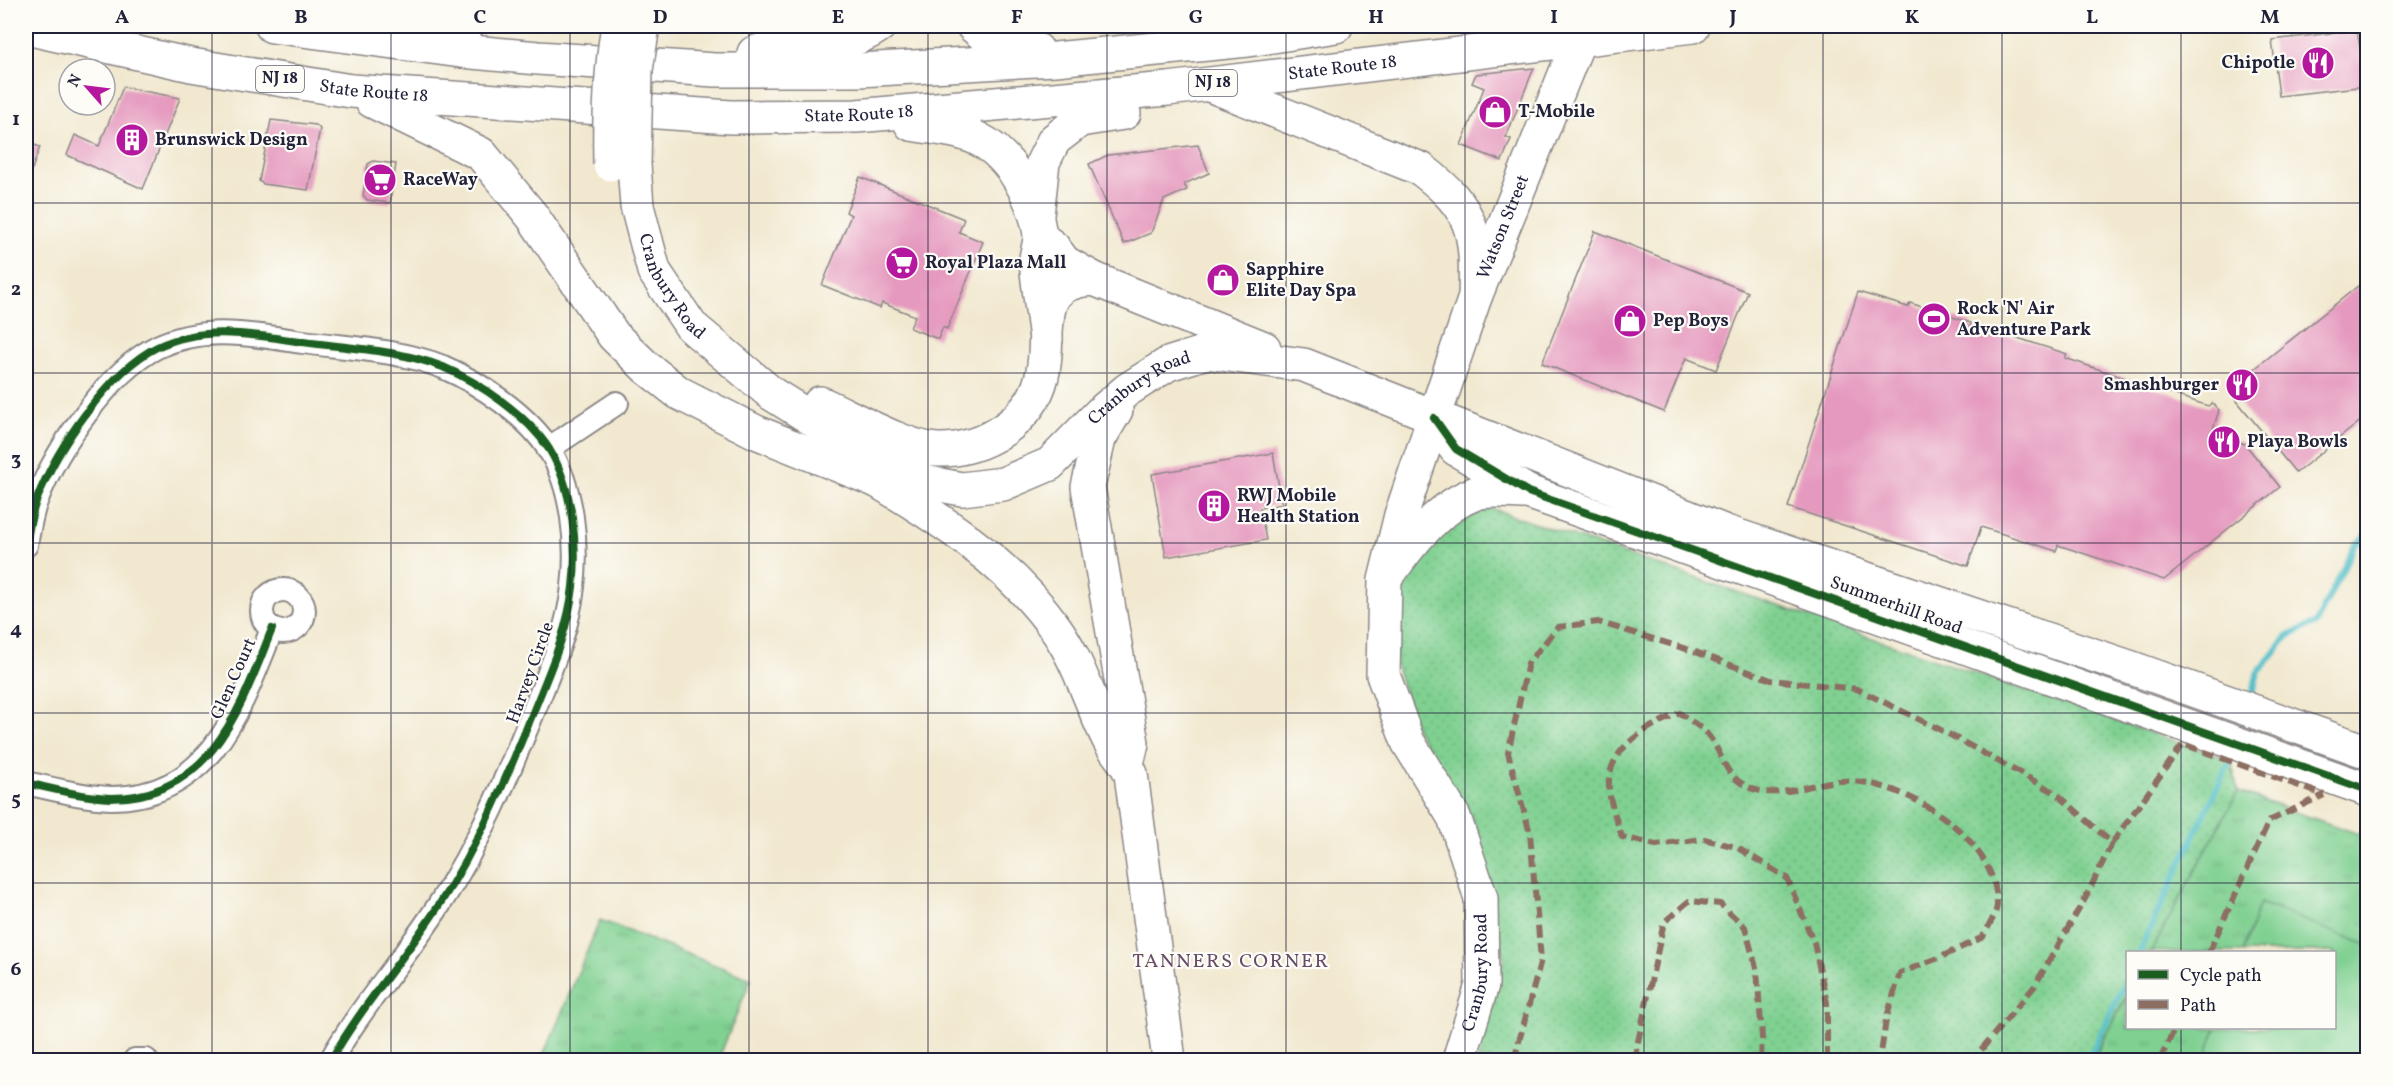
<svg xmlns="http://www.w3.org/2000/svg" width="2393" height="1086" font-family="Vollkorn,serif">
  <defs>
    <pattern id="grass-dots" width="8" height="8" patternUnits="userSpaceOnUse" patternTransform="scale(1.5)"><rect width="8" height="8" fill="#7fd091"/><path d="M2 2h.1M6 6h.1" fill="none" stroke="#6db27e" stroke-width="1.8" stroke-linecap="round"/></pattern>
    <pattern id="park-tufts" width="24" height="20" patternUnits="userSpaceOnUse" patternTransform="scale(1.5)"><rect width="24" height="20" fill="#7fd091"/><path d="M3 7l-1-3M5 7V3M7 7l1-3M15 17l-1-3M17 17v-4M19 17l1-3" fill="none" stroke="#6db27e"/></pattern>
  </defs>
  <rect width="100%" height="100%" fill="#fdfcf7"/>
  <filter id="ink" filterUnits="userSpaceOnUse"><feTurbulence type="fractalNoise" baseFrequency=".0167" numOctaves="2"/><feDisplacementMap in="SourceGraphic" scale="12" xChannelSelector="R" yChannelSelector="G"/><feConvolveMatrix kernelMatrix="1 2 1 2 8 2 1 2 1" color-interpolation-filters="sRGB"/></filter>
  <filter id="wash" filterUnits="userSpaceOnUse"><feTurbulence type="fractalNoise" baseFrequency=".008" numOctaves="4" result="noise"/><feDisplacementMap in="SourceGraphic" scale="24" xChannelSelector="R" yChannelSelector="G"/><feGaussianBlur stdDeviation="1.35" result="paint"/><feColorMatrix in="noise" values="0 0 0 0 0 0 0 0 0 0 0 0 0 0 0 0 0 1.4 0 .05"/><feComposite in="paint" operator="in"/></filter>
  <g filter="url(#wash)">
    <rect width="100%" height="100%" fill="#f1e8cf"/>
    <path fill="url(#grass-dots)" stroke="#507966" stroke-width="1.5" d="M1490,508L2231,760L2238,792L2151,952H2128L2127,995L2092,1060H1478L1504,959L1475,823L1417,731L1396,667L1395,582L1443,528Z"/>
    <path fill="url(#park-tufts)" stroke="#507966" stroke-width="1.5" d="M2238,792L2367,837V1060H2093L2127,996L2128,1028H2334V952H2151Z
      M600,920L751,979L718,1060H542Z"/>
    <path fill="#7fd091" stroke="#507966" stroke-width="1.5" d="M2260,903L2367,945V1060H2204L2216,1028H2334V952H2242Z"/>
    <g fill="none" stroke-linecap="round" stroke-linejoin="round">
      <path stroke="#4fbdc7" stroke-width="6" d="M2250,699L2258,673L2288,636L2316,623L2355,545L2368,534
        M2139,952L2234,752
        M2088,1060L2128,977"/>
    </g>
    <g id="blocks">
      <path fill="#e599be" d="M2357,30L2366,86L2279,96L2272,40Z
        M1534,68L1506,137L1511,139L1502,161L1461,145L1484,88L1472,83L1476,74Z
        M123,87L180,98L143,189L67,155L75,135L99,146Z
        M271,120L316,125L320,129L308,190L263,184L259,181Z
        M26,142L40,147L32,169L26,167Z
        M1198,145L1209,173L1184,184L1187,190L1164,200L1151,233L1124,244L1089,164L1108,155Z
        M373,161L396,164L390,203L367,200L363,195L368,164Z
        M860,177L964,219L959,232L983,242L947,329L943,327L938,339L910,328L915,316L882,303L880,308L822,285L851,215L846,212Z
        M1595,231L1748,292L1716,370L1686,358L1664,412L1542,363Z
        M2368,278V415L2296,473L2228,390Z
        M1858,292L1908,307L1910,303L1971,323L1970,327L2003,338L2005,334L2067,354L2065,358L2208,406L2212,403L2219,410L2212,433L2245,444L2280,487L2164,580L2058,545L2056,551L1981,527L1968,566L1788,507Z
        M1273,453L1282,504L1260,508L1266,540L1166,557L1152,474Z"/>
    </g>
  </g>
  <g filter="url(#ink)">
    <use href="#blocks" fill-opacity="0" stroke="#8a8585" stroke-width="1.5"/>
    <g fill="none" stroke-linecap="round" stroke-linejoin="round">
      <g stroke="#8a8585" stroke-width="26">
        <path id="street" d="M461,51L472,26
          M548,449L617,403
          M26,545C29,530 31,513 37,499C57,448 108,372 157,347C205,324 253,335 303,342C348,348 400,350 443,367C480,383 527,415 549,449C573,488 578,544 573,587C568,631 550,670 534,710C507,777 479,844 439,905C405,958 362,1005 331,1060
          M262 611a21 21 0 1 1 42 0a21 21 0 1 1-42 0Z
          M26,783C54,789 82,797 111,798C212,798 241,706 272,629
          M135,1060H146"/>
      </g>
      <g stroke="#8a8585" stroke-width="36">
        <g id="secondary">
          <path id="s1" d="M634,165L637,206L654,271L691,326L772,394L891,468L929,483L962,489L1003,484L1050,464L1100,413L1127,390L1168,364L1206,352L1304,365L1726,532L2132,668L2368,752"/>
          <path d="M820,403C850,416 907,449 938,450C982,451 1032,421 1042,376C1048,353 1043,327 1050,304C1057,284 1077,280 1094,279L1264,348"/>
          <path d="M1116,410L1099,439L1088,487L1132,743L1127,764"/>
          <path d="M1438,425L1456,449L1528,492L2368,790"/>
          <path d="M866,474C936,516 1008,561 1056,629C1080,663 1090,703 1109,740C1115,752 1126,761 1131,774L1169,1060"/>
          <path d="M1391,571C1412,541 1440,506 1476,493C1490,489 1512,492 1527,492"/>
          <path id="s2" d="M1459,1060L1482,985L1481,898L1454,817L1408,742L1383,675L1385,580L1401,515L1475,297L1579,40"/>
        </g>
      </g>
      <g stroke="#8a8585" stroke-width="36">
        <g id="highway">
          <path d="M272,26L461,51L538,58L715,70H859L1055,59L1248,40L1336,26"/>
          <path d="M973,26L986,37L1009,45L1037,50"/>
          <path id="s3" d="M26,28L191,65L351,91L731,117L856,116L1168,89L1693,26"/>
          <path d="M754,53C797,35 833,58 879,26"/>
          <path d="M1212,86L1421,169C1475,210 1477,232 1475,297"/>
          <path d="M372,101L481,154L532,216L614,336L647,368L679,393L756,432L880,482"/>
          <path d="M911,124C933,128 957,129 978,139C1011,155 1035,200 1040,234C1041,243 1036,252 1036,261C1038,287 1043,313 1046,339"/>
          <path d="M1037,215L1043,162L1054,140L1080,120L1124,113"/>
          <path d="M1040,237L1053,247L1064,262L1094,279"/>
        </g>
      </g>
      <use href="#street" stroke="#fff" stroke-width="22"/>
      <use href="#secondary" stroke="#fff" stroke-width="33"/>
      <use href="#highway" stroke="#fff" stroke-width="33"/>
      <g stroke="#8a8585" stroke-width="36" stroke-linecap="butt">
        <path id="secondary-bridge" d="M610,164C609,117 610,72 618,26
          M634,165L636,70L643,26"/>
      </g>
      <use href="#secondary-bridge" stroke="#fff" stroke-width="33"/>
      <path stroke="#8d6e63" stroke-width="6" stroke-dasharray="12 6" stroke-linecap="butt" d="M2112,843L2183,744L2324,795
        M2209,952L2269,821L2324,795
        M1514,1060L1541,960L1530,833L1508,753L1528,663L1558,627L1598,622L1693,651L1771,680L1857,689L1945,732L2056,793L2112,843L2086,897L2034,987L1980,1051L1975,1060
        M1634,1060L1664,922L1689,901L1720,904L1745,927L1757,971L1762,1037L1761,1060
        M1827,1060V1003L1814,943L1787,878L1736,847L1704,839L1656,845L1622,837C1618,824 1613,811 1610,797C1601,751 1644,728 1680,713C1689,720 1702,727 1708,735C1726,758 1722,777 1753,789C1781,799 1812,783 1838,781C1899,776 1997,836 1997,904C1997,914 1987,928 1983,937L1941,957L1900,973L1886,1020L1880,1060
        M2160,1060L2175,1028"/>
      <g stroke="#fdfcf7" stroke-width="11">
        <path id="cycleway" d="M1434,418L1456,449L1528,492L2368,790
          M26,545C29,530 31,513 37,499C57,448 108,372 157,347C205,324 253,335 303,342C348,348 400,350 443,367C480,383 527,415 549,449C573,488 578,544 573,587C568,631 550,670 534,710C507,777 479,844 439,905C405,958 362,1005 331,1060
          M26,783C54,789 82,797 111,798C212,798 241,706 272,629"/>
      </g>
      <use href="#cycleway" stroke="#1b5e20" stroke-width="8"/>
    </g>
  </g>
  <path fill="none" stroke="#22223b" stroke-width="1.5" stroke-opacity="0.55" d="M212,26V1060M391,26V1060M570,26V1060M749,26V1060M928,26V1060M1107,26V1060M1286,26V1060M1465,26V1060M1644,26V1060M1823,26V1060M2002,26V1060M2181,26V952M26,203H2368M26,373H2368M26,543H2368M26,713H2368M26,883H2368M2181,1028V1060"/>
  <defs>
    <g id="restaurant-disc" transform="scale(1.725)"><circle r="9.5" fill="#b5179e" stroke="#fdfcf7"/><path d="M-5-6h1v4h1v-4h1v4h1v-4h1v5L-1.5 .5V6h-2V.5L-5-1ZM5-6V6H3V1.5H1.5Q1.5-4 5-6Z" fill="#fff"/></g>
    <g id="shop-disc" transform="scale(1.725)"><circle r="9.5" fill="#b5179e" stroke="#fdfcf7"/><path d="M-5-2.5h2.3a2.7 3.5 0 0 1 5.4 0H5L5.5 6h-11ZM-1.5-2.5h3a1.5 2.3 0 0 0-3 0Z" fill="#fff"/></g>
    <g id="building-disc" transform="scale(1.725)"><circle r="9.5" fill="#b5179e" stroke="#fdfcf7"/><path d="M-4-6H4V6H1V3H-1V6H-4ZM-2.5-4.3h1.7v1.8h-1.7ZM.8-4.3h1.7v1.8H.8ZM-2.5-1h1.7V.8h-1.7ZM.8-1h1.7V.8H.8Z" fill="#fff"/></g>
    <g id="supermarket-disc" transform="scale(1.725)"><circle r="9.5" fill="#b5179e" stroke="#fdfcf7"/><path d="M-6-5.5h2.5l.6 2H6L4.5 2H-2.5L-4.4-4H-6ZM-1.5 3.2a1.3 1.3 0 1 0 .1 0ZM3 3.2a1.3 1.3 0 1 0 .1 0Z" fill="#fff"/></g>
    <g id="stadium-disc" transform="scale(1.725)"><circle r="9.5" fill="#b5179e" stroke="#fdfcf7"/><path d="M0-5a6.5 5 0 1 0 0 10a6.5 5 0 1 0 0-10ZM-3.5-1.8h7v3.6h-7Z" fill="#fff"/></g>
  </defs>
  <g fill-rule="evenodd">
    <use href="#restaurant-disc" x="2318" y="63"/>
    <use href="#shop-disc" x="1495" y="112"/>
    <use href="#building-disc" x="132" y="140"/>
    <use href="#supermarket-disc" x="380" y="180"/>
    <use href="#supermarket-disc" x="902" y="263"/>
    <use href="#shop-disc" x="1223" y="280"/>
    <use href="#stadium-disc" x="1934" y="319"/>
    <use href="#shop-disc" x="1630" y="321"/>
    <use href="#restaurant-disc" x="2242" y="385"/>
    <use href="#restaurant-disc" x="2224" y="442"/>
    <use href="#building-disc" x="1214" y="506"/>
  </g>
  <g text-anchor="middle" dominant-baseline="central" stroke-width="4.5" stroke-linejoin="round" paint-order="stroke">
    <g fill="#fdfcf7" stroke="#646373" stroke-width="1.5">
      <rect x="256" y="66" width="48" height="26" rx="4.5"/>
      <rect x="1189" y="70" width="48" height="26" rx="4.5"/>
    </g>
    <g font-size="16" font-weight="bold" fill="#22223b">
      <text x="280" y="79">NJ 18</text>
      <text x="1213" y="83">NJ 18</text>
    </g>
    <g font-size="18" font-weight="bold" fill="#22223b" stroke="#fdfcf7" text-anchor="start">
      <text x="2295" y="63" text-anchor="end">Chipotle</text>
      <text x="1518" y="112">T-Mobile</text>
      <text x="155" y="140">Brunswick Design</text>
      <text x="403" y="180">RaceWay</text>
      <text x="925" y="263">Royal Plaza Mall</text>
      <text x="1246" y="270">Sapphire<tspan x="1246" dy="21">Elite Day Spa</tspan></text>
      <text x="1957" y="309">Rock 'N' Air<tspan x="1957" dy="21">Adventure Park</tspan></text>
      <text x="1653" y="321">Pep Boys</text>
      <text x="2219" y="385" text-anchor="end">Smashburger</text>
      <text x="2247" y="442">Playa Bowls</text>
      <text x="1237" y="496">RWJ Mobile<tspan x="1237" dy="21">Health Station</tspan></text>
    </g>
    <g font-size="18" fill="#22223b" stroke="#fdfcf7">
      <text stroke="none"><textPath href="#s3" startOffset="1326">State Route 18</textPath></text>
      <text stroke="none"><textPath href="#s3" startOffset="354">State Route 18</textPath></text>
      <text stroke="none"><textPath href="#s3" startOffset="840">State Route 18</textPath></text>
      <text stroke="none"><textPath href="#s2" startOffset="878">Watson Street</textPath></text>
      <text stroke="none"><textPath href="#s1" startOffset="130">Cranbury Road</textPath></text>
      <text stroke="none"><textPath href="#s1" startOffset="706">Cranbury Road</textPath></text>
      <text transform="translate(1896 606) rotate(20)">Summerhill Road</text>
      <text transform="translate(531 673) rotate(-70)">Harvey Circle</text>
      <text transform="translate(234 679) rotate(-66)">Glen Court</text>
      <text stroke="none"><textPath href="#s2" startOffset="90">Cranbury Road</textPath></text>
    </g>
    <g font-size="20" letter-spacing="1.5" fill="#664c69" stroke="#fdfcf7">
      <text x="1231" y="962">TANNERS CORNER</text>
    </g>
  </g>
  <rect width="2393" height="1086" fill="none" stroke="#fdfcf7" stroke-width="66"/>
  <rect x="2126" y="951" width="210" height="78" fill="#fdfcf7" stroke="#a5a5ac" stroke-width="1.5"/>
  <rect x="2138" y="970" width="30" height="9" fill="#1b5e20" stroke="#a5a5ac" stroke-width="1.5"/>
  <text x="2180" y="981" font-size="18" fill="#22223b">Cycle path</text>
  <rect x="2138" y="1000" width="30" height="9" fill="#8d6e63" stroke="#a5a5ac" stroke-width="1.5"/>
  <text x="2180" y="1011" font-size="18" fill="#22223b">Path</text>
  <g transform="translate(87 87) rotate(298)"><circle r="28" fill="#fdfcf7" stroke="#a5a5ac" stroke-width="1.5"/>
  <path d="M0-4.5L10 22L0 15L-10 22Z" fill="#b5179e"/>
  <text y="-9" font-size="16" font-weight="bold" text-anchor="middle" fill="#22223b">N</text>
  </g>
  <rect x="33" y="33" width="2327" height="1020" fill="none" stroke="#22223b" stroke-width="2"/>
  <g font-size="20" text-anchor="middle" font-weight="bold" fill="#22223b">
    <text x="122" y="23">A</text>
    <text x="301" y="23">B</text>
    <text x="480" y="23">C</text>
    <text x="660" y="23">D</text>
    <text x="838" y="23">E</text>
    <text x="1017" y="23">F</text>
    <text x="1196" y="23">G</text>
    <text x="1376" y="23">H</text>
    <text x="1554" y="23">I</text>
    <text x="1733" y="23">J</text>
    <text x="1912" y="23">K</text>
    <text x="2092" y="23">L</text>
    <text x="2270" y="23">M</text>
    <text x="16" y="125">1</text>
    <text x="16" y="295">2</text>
    <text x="16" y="465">3</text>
    <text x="16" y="635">4</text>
    <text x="16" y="805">5</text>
    <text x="16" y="975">6</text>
  </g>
</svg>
